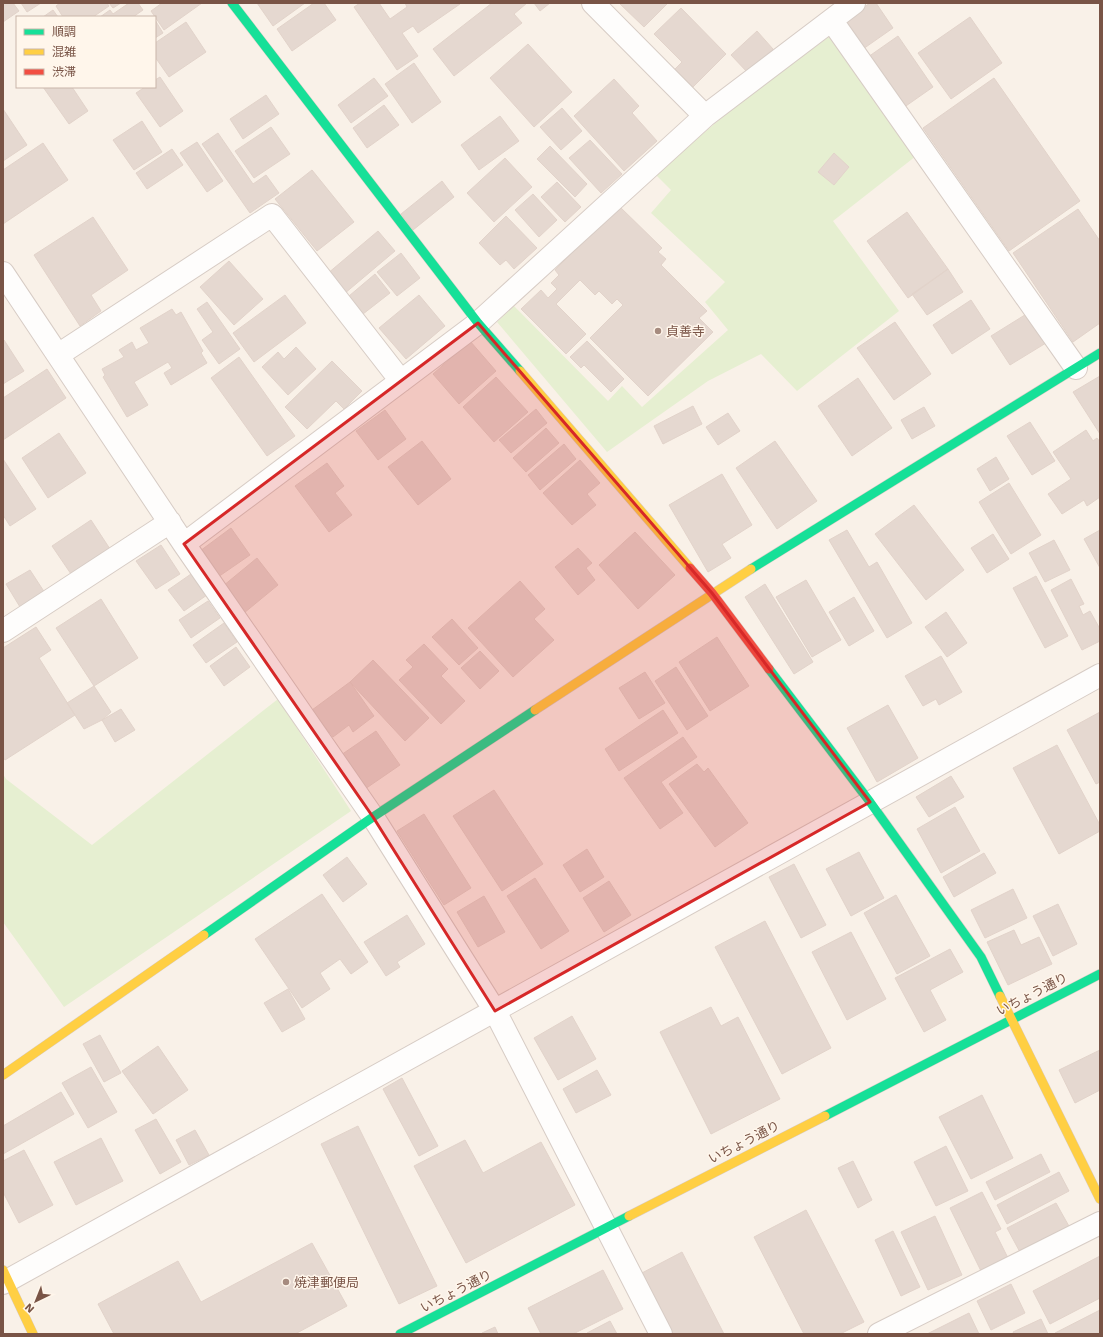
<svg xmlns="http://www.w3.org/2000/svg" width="1103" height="1337" font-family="'Work Sans','Noto Sans JP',sans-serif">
  <rect width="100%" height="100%" fill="#f9f1e8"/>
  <path fill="#e6efd1" d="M830,36L916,156L833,221L899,311L797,391L761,354L708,381L607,452L497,322L514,306L608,401L622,386L642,407L728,330L705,302L725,282L651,213L671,190L655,174L744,99Z
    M278,699L351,811L64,1007L3,922V774L6,779L92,845Z"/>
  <path fill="#e5d8d0" stroke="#e2d3ca" d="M3,3H13L19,11L3,22Z
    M21,3H41L27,12Z
    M60,3H107L109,6L93,17H63L56,6Z
    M109,3H121L113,8Z
    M129,3H138L143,10L133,17H100L110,10L113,14Z
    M162,3H202L164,30L151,11Z
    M257,3H305L273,26Z
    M314,3H324L336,20L292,51L277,29Z
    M360,3H379L390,19L407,7L405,3L460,4L418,33L413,26L402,33L418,56L397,70L354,7Z
    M492,3H527L514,14L522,23L454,76L433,49Z
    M534,3H550L540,11Z
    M619,3H668L644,27Z
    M870,3H876L893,28L863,49L844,21Z
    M681,8L726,54L693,87L675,69L682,62L654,34Z
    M53,10L58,17H43Z
    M970,17L1002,63L951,99L918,53Z
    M155,20L163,33L155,38Z
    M186,22L206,52L169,77L155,57V43Z
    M757,31L773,49L748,73L731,55Z
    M898,36L933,87L903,108L868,57Z
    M528,44L572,92L534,127L490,78Z
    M414,63L441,102L412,123L385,84Z
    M160,77L183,111L160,127L136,93L145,87H155V80Z
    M374,78L388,96L351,123L338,105Z
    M994,78L1080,201L1009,251L923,128Z
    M614,79L639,106L632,113L657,141L624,171L574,116Z
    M43,87H72L88,111L69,124Z
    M266,95L279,114L243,139L230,119Z
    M384,105L399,125L367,148L353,128Z
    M562,108L582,131L561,150L540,127Z
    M3,109L27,145L3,161Z
    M500,116L519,141L479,170L461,145Z
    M142,121L162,152L134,170L113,140Z
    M271,127L290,154L254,178L235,151Z
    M218,133L253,184L266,175L279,193L250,213L202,144Z
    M590,140L622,174L601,193L569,158Z
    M197,142L223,181L207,192L180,153Z
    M43,143L68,180L3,224V170Z
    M550,146L587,184L575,197L537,159Z
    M172,149L183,165L147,189L136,173Z
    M834,153L849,167L834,185L818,172Z
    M505,158L532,187L494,222L467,193Z
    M312,170L354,222L317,251L275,199Z
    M442,181L454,197L413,230L401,214Z
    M557,182L581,207L565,222L541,197Z
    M533,194L557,220L539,237L515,210Z
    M619,206L662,248L658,252L666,259L661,265L707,311L699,318L713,332L648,396L590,338L623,305L617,299L612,304L599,291L595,295L580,280L556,304L586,334L566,354L521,309L541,290L548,298L557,289L551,283L559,275L555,270Z
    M1078,209L1100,241V323L1073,342L1013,253Z
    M907,212L948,269L908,298L867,241Z
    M506,216L537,248L514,269L506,260L500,265L479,243Z
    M93,217L128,270L91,295L101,311L80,326L34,255Z
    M378,231L395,251L344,294L327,274Z
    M401,253L420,278L397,296L377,272Z
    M229,261L263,299L234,325L200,287Z
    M948,269L963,292L927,315L912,294Z
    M375,274L390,293L363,314L349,296Z
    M285,295L306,323L254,362L233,333Z
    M419,295L445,326L406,359L379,328Z
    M971,300L990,329L952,354L933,325Z
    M207,302L240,349L219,364L202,340L213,332L197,309Z
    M172,309L176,315L181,312L203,351L201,353L207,363L171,385L164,373L172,368L168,362L134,382L148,405L127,417L103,377L105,375L102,369L124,357L119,350L132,342L136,350L149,343L140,328Z
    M1028,313L1046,343L1010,365L991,336Z
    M895,322L931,374L894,400L857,348Z
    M4,340L24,371L3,384V341Z
    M470,341L496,371L459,404L433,374Z
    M587,341L624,379L611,392L584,365L581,368L570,357Z
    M296,347L316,369L288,395L262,367L278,352L284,359Z
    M239,357L295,436L267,456L211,378Z
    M332,361L362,391L344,409L336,401L307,429L285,407Z
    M47,369L66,398L3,440V398Z
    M1100,376V434L1073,392Z
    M496,377L528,412L494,442L463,407Z
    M858,378L892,428L852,456L818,406Z
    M693,406L702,424L663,444L654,426Z
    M924,407L935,426L912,439L901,420Z
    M536,409L547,423L511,453L499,440Z
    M385,410L406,439L378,460L356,431Z
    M728,413L740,431L718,445L706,427Z
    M1030,422L1055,461L1032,475L1007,436Z
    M546,428L559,443L526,472L513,458Z
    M1086,430L1093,441L1097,438L1100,442V497L1087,506L1084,500L1062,514L1048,494L1071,479L1053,452Z
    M59,433L86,473L48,498L22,458Z
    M422,441L451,479L418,505L388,467Z
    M775,441L817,501L777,529L736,468Z
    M564,444L576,459L540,490L528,475Z
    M996,457L1009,479L990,491L977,469Z
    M3,459L36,509L10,526L3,515Z
    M580,460L600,483L587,494L596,505L572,525L543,493Z
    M327,463L344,486L335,493L352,515L329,532L295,486Z
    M722,474L752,525L722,544L731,558L708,572L669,505Z
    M1009,483L1041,535L1011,554L979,502Z
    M914,505L964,570L926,600L875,534Z
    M91,520L110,549L71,574L52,546Z
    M231,528L250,555L218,577L200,551Z
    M847,530L869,567L877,562L912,623L887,638L829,540Z
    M1100,530V568L1084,539Z
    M635,532L675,575L638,609L599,565Z
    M993,534L1009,559L987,573L971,548Z
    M1054,540L1070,570L1045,582L1029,553Z
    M161,545L180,574L156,589L136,561Z
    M578,548L592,563L586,568L595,580L578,595L555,567Z
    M257,558L278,585L244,613L223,586Z
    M30,570L45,593L20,607L6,584Z
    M191,574L207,595L184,611L168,590Z
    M1036,576L1068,636L1045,648L1013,588Z
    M1071,579L1084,604L1079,606L1083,615L1090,611L1100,629V641L1082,650L1051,590Z
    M806,580L841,640L812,657L776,597Z
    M520,581L545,609L534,619L554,640L513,677L468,628Z
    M765,584L813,662L794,674L745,597Z
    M854,597L874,631L849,646L829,612Z
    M101,599L138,658L94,686L56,628Z
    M208,601L220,618L191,638L179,620Z
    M946,612L967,643L947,657L925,627Z
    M452,619L478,648L459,665L432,637Z
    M224,623L237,642L206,663L193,645Z
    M36,627L51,650L39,658L75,715L5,760L3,757V648Z
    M717,637L749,686L710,711L679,662Z
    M424,644L448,669L441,676L465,701L441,724L399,680L413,667L406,660Z
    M236,647L250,667L224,686L210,666Z
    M480,651L499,671L480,689L461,668Z
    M941,656L962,692L939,705L936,699L923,706L905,676Z
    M373,660L429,718L405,741L350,682Z
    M676,667L708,716L687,730L655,681Z
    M645,672L665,703L639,719L619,688Z
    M350,682L374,716L353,732L349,725L333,737L312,710Z
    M94,686L111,712L102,720L84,729L67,703Z
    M888,705L918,758L877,782L847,728Z
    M121,709L135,730L115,742L102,720Z
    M663,710L678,733L619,771L605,749Z
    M1100,712V782L1096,784L1067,730Z
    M376,731L400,765L365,789L341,755Z
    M683,737L697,757L661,782L683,813L660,829L624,778Z
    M1057,745L1100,825V831L1059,854L1013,768Z
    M697,764L704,772L708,768L748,823L715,847L669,784Z
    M951,776L964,797L929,817L916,797Z
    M494,790L543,864L502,891L453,816Z
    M955,807L980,851L941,873L917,829Z
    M424,814L471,888L444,905L397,831Z
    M587,849L604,877L580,892L563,865Z
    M859,852L884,898L851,916L826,869Z
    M984,853L996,873L954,897L943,877Z
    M347,857L367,884L343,902L323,875Z
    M794,864L826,925L801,938L769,877Z
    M535,878L569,931L541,949L507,896Z
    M609,881L631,915L604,932L583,898Z
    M1013,889L1027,918L985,938L971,910Z
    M322,894L368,962L351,974L340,959L320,973L330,989L302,1008L255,939Z
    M896,895L930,956L897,974L864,913Z
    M484,896L505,932L478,947L457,912Z
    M1058,904L1077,944L1053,956L1033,916Z
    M407,915L425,944L397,962L400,967L386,976L364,942Z
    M765,921L831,1048L782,1074L715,947Z
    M1014,930L1021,945L1039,937L1052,964L1008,985L987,942Z
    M851,932L886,999L847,1020L812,952Z
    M950,949L963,972L930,990L946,1020L924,1032L895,978Z
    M288,989L305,1019L282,1032L264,1003Z
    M711,1007L721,1026L738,1017L780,1099L711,1134L660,1032Z
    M572,1016L596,1059L558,1080L534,1038Z
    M100,1035L121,1073L104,1082L83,1044Z
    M158,1046L188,1090L153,1114L122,1071Z
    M1100,1050V1090L1075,1103L1059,1070Z
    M91,1067L117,1112L88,1128L62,1083Z
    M597,1070L611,1095L576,1113L563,1089Z
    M402,1078L438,1146L419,1156L383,1089Z
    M61,1092L74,1114L3,1154V1126Z
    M982,1095L1013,1158L971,1179L939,1117Z
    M156,1119L181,1162L160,1174L135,1130Z
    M358,1126L437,1286L399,1304L321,1144Z
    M195,1130L209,1155L189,1165L176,1140Z
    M101,1138L123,1181L76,1205L54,1162Z
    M465,1140L483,1173L541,1142L575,1205L466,1263L414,1166Z
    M946,1146L968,1191L936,1206L914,1162Z
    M24,1150L53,1205L19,1223L3,1192V1161Z
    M1041,1154L1050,1172L995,1200L986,1182Z
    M853,1161L872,1200L858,1208L838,1168Z
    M1059,1172L1069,1191L1007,1224L997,1205Z
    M982,1192L1001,1229L995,1232L1008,1258L981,1271L950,1208Z
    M1056,1203L1070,1228L1021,1254L1007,1228Z
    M806,1210L864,1322L840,1334H804L754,1237Z
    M935,1216L962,1275L928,1290L901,1232Z
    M893,1231L920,1287L901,1296L875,1240Z
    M312,1243L347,1306L295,1334H114L98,1304L178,1261L201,1302Z
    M682,1252L724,1334H671L640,1274Z
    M1100,1256V1298L1050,1324L1033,1291Z
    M603,1270L623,1309L573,1334H541L528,1308Z
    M1011,1284L1025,1313L991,1330L977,1301Z
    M1100,1310V1334H1055V1333Z
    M969,1313L979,1334H927Z
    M1041,1319L1048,1334H1014L1013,1332Z
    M610,1321L617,1334H587V1333Z
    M495,1327L498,1334H482V1333Z"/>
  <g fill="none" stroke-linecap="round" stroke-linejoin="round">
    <g stroke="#d7ccc5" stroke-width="24">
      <path id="street" d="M593,3L705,116
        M832,21L1076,368
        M3,273L184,544L373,817L495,1011L661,1334
        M58,355L272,215L401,381
        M184,544L478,323L705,116L854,3
        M3,631L170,522
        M3,1283L1100,675
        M879,1334L1100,1223"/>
    </g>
    <g stroke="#d8ccc5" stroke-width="10">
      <path id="fast" d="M232,3L478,323L520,371
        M751,569L1100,353
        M769,669L870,802L981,957L1000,996
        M204,935L373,817L535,710
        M825,1116L1100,974
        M400,1334L629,1216"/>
    </g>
    <g stroke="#d8ccc5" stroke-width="10">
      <path id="slow" d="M520,371L690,568
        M535,710L751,569
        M1000,996L1100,1199
        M3,1075L204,935
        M629,1216L825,1116
        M3,1270L33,1334"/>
    </g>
    <g stroke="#d8ccc5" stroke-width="10">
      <path id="jam" d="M690,568L712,593L769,669"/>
    </g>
    <use href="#street" stroke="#fefdfc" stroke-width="22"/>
    <use href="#fast" stroke="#16e098" stroke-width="9"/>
    <use href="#slow" stroke="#ffcf43" stroke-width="9"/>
    <use href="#jam" stroke="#f24e42" stroke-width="9"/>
  </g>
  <path fill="#d62828" fill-opacity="0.2" stroke="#d62828" stroke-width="3" stroke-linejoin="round" d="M478,323L712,593L870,802L495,1011L373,817L184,544Z"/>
  <g fill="#a68b7f" stroke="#fff6eb" stroke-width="1.5">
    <circle cx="658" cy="331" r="4"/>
    <circle cx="286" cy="1282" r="4"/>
  </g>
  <g text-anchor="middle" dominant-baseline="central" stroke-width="3" stroke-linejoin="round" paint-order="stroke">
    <g font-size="13" fill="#795446" stroke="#fff6eb" text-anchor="start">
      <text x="666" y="331">貞善寺</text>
      <text x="294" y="1282">焼津郵便局</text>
    </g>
    <g font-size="13" fill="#795446" stroke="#fff6eb">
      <text transform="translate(1032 994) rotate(-27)">いちょう通り</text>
      <text transform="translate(744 1142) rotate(-27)">いちょう通り</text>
      <text transform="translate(456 1291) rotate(-27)">いちょう通り</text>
    </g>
  </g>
  <rect width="1103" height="1337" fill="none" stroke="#795446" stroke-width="8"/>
  <rect x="16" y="16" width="140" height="72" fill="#fff6eb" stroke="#c9b5a9"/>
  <rect x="24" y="29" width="20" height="6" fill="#16e098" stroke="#c9b5a9"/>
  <text x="52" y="36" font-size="12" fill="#795446">順調</text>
  <rect x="24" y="49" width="20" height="6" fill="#ffcf43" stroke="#c9b5a9"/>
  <text x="52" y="56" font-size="12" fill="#795446">混雑</text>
  <rect x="24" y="69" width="20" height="6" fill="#f24e42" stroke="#c9b5a9"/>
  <text x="52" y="76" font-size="12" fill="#795446">渋滞</text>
  <g transform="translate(36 1301) rotate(223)" stroke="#fff6eb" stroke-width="3" paint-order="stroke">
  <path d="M0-3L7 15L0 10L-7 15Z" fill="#795446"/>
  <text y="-6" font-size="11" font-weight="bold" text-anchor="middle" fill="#795446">N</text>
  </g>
</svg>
